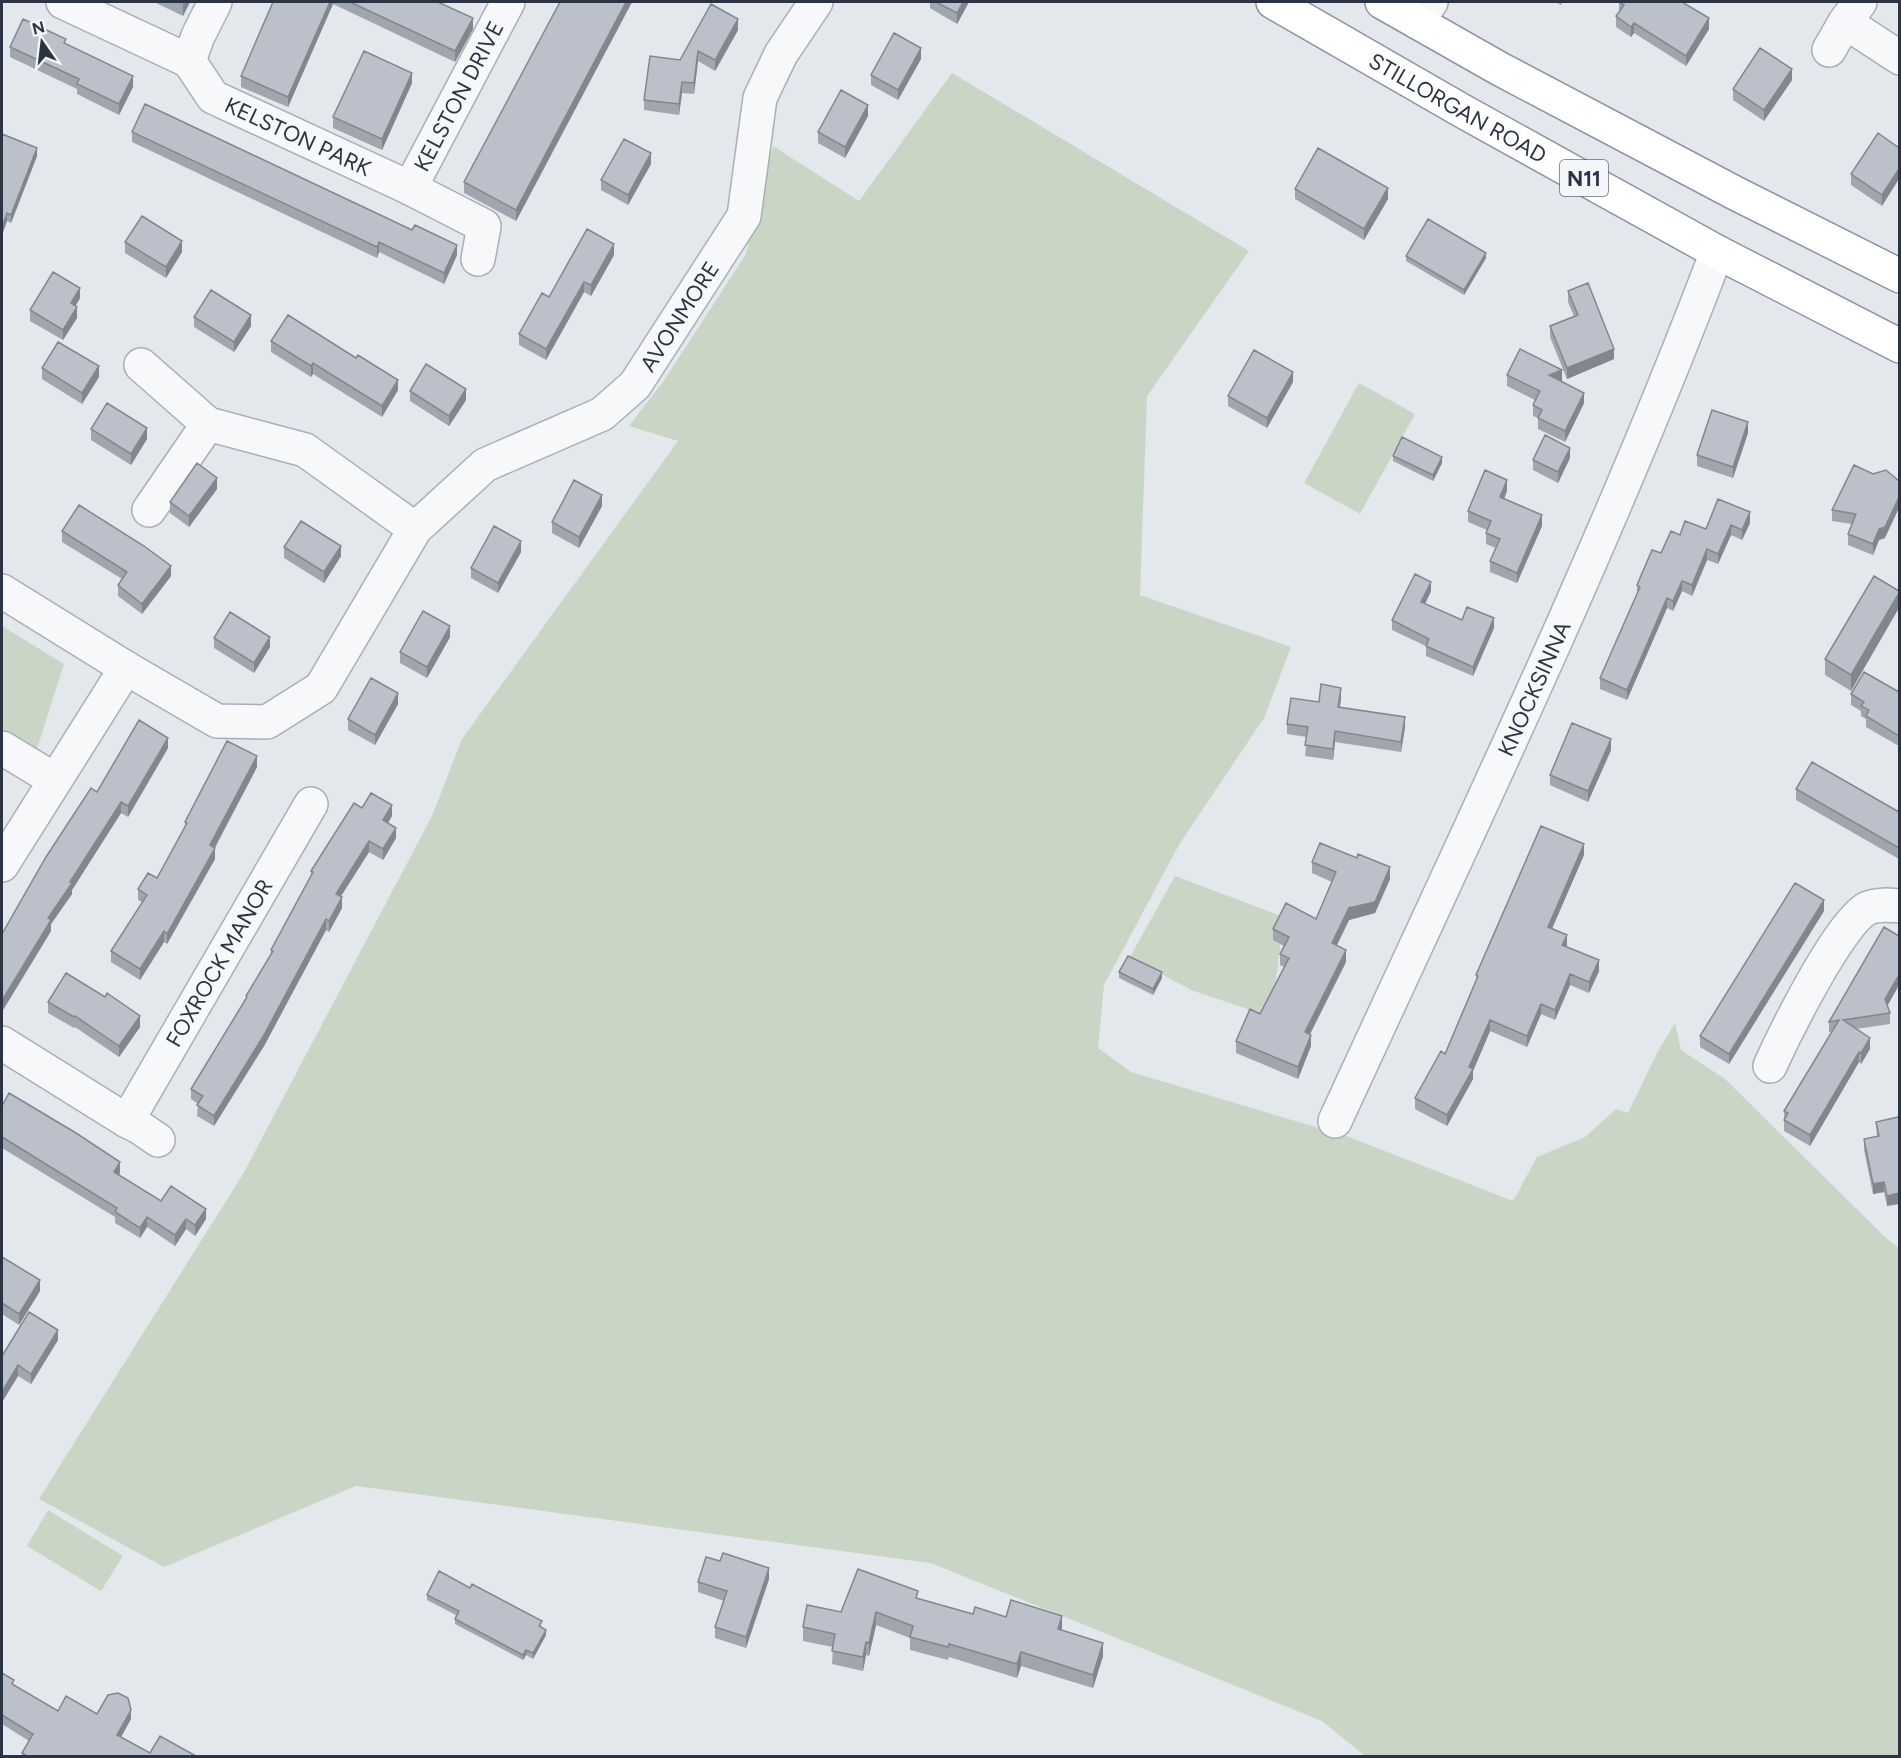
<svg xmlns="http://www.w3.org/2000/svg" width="1901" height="1758" font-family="Figtree,sans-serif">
  <rect width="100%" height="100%" fill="#e4e7ec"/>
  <path fill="#c9d6c5" d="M952,73L1249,251L1147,396L1140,595L1291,647L1264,718L1180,843L1104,985L1098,1048L1131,1072L1349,1137L1513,1201L1537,1157L1585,1137L1616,1109L1628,1113L1657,1053L1675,1023L1681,1050L1725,1079L1886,1238L1899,1248V1756H1365L1322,1721L931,1563L356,1486L164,1567L39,1499L243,1174L432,816L462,739L678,441L629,426L665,379L746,254L773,146L859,201Z
    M1359,383L1415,414L1360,514L1304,483Z
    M2,626L64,664L35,755L2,735Z
    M1175,876L1284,917L1273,1001L1264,1018L1245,1008L1191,990L1130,957Z
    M48,1510L123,1556L101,1591L27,1546Z"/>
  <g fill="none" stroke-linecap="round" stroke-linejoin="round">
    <g stroke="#a9aeb7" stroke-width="36">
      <g id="minor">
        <path id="s1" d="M63,2L189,61L213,97L410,188L484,226L478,259"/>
        <path d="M1417,22L1431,2"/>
        <path d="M1845,22L1900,58"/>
        <path d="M1829,50L1845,22L1860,2"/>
        <path d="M189,61L198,36L215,2"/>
        <path id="s2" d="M410,188L508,2"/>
        <path d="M141,365L208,424L305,450L415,529"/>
        <path d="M149,510L208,424"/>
        <path id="s3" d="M2,591L126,668L217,721L267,722L321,688L415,529L485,465L602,414L635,385L744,216L760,98L781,54L816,2"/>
        <path d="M2,748L55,780"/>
        <path d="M2,865L126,668"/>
        <path d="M2,1043L127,1121L139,1127L158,1140"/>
        <path d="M1770,1066C1784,1035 1840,921 1868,908C1878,904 1888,905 1900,906"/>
        <path id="s4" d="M127,1121L311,804"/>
        <path id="s5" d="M1335,1121C1467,834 1605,548 1717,252"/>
      </g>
    </g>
    <g stroke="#8b94a3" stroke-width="36">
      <g id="highway">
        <path id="s6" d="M1273,2L1466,113L1717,252L1900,346"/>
        <path d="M1382,2L1500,69L1735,193L1900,276"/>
      </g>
    </g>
    <use href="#minor" stroke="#f7f8fa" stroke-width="33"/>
    <use href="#highway" stroke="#fff" stroke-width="33"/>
  </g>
  <path fill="#a1a5ae" d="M154,2H190L183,16Z
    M273,2H438L473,29L455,62L333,4L288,107L241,87V76Z
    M560,2H632L516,221L464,193V182Z
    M930,2H969L957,24L930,8Z
    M1555,2H1563L1561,5Z
    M1619,2L1709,29L1686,66L1634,33L1631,37L1616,27V16L1619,12Z
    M738,30L715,71L698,61L694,94L682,93L679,115L644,110V100L680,60Z
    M66,44L133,87L119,115L77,94V89L10,57V47Z
    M921,59L898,100L871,85V75Z
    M1792,80L1764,121L1733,100V89Z
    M412,83L382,150L333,128V117Z
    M868,116L845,158L818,143V132Z
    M132,132L457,255L444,284L379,252L377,258L132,142Z
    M2,134L37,156L11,223L7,221L2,235Z
    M1899,148L1882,206L1851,185V174Z
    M651,164L628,205L601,190V180Z
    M1295,189L1388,199L1364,240L1295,199Z
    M125,242L182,252L166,278L125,253Z
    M614,255L591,296L584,292L546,360L519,345V334L549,297Z
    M1406,256L1486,258L1464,295L1406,261Z
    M1568,291L1614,359L1567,379L1550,337V326L1574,316L1568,302Z
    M80,298L75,306L77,318L63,340L30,321V310Z
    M194,317L251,326L234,352L194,327Z
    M271,341L398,390L382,417L313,374L311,377L271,352Z
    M42,368L99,377L82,404L42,379Z
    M1507,375L1562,381H1561L1584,403L1565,442L1538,429V418L1533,416V405L1535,400L1507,386Z
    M1293,382L1267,428L1228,406V396Z
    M410,391L466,400L449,426L410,401Z
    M91,429L147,439L131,465L91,440Z
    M1748,433L1733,478L1697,466V455Z
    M1393,456L1442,463L1433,481L1393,461Z
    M1570,458L1558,483L1533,470V460Z
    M1854,465L1885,538L1879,540L1873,555L1848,545V534L1852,524L1832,521V510Z
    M217,489L189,527L170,513V502Z
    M1507,491L1504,499L1542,526L1517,583L1490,572V561L1496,548L1486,544V533L1487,530L1468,522V511Z
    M602,506L579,548L552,533V522Z
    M1750,523L1742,540L1731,535L1718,564L1707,560L1692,596L1682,591L1673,611L1667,608L1627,700L1600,689V678L1637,594V585L1661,553L1680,535L1706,529Z
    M62,531L171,576L142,614L118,596V585L122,579L62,542Z
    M284,547L341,556L324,583L284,558Z
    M521,552L498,593L471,578V568Z
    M1431,591L1425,604L1462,620L1494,628L1473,676L1426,656V646L1392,630V620Z
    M1899,591L1851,691L1825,675V659Z
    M450,637L427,678L400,663V652Z
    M214,638L270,647L254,673L214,648Z
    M1899,692V746L1866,727V719L1861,716V711L1851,705V694Z
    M1341,698L1340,707L1405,727L1401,752L1335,742L1333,760L1305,756L1307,737L1287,734V724L1319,702Z
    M398,704L375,745L348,730V719Z
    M168,748L128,817L121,813L72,890V894L51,924V931L3,1010L2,1009V934L97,792Z
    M1611,750L1588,802L1550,785V775Z
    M257,767L215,848V859L167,944L164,942L140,980L111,962V951L142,902L138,900V889L157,878L185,826V822Z
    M1796,789L1899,812V859L1796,800Z
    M362,808L392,816L388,823L396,838L383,860L369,852L341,896L342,908L329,932L326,930L264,1046L214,1126L197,1116L198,1104L191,1099V1089L246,1000V996L271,954V950L311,876V871Z
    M1584,855L1552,928L1567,945L1566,946L1599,971L1589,993L1570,985L1555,1020L1541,1014L1527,1047L1490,1031L1473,1071V1079L1447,1126L1415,1109V1098L1445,1054L1476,982V975Z
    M1312,862L1390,879L1375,913L1349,920L1337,945L1346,962L1310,1034L1311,1046L1298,1079L1236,1053V1041L1260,1014L1284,967L1280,965V954L1284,946L1273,940V929L1316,919L1332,882L1312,873Z
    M1824,911L1729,1064L1700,1047V1036Z
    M1119,972L1162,978L1153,995L1119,978Z
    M1899,985L1887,1006L1890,1013V1024L1856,1029L1870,1049L1861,1064L1859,1062L1810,1146L1784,1131V1111L1832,1032H1829V1022Z
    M48,1002L140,1027L119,1057L75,1027L74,1028L48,1013Z
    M2,1106L120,1173L118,1175L161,1201L206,1219L195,1236L186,1229L175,1246L147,1227L140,1238L115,1223V1217L2,1148Z
    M1898,1117L1887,1206L1884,1192L1873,1194L1864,1150V1139L1877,1137L1876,1122Z
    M2,1257L40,1291L19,1325L2,1314Z
    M58,1340L31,1384L18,1376L2,1402V1356Z
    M769,1579L746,1648L715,1638V1627L724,1601L698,1592V1582Z
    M427,1595L542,1626L541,1627L546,1635L533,1659L526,1655L523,1660L455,1624V1619L456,1615L427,1600Z
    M918,1599L973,1614L1006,1617L1062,1629V1630L1103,1656L1093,1688L1021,1666L1017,1678L949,1657L948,1660L910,1650V1638L876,1625L869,1656L866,1655L863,1671L832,1664L833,1647L803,1641V1627L841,1612Z
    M2,1673L14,1685L58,1711L97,1714L131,1719L121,1737L150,1753L196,1756H22V1753L29,1741L2,1724Z"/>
  <path fill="#83868d" d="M183,2H190L183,16Z
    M330,2H333V4L288,107V97Z
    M626,2H632L516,221V210Z
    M963,2H969L957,24V13Z
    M473,18V29L455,62V51Z
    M1709,18V29L1686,66V56Z
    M738,19V30L715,71V60Z
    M1634,23V33L1631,37V27Z
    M921,48V59L898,100V90Z
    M698,51V61L694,94V83Z
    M1792,69V80L1764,121V110Z
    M412,73V83L382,150V139Z
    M133,76V87L119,115V104Z
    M682,82V93L679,115V104Z
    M868,105V116L845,158V147Z
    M37,148V156L11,223V215Z
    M651,153V164L628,205V195Z
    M1899,169V179L1882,206V195Z
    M1388,188V199L1364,240V229Z
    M7,213V221L2,235V227Z
    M182,241V252L166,278V267Z
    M379,242V252L377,258V247Z
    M614,244V255L591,296V285Z
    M457,245V255L444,284V273Z
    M1486,253V258L1464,295V290Z
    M584,282V292L546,360V349Z
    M80,288V298L71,314V303Z
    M77,307V318L63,340V330Z
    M251,315V326L234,352V342Z
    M1614,349V359L1567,379V368Z
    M313,363V374L311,377V366Z
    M99,366V377L82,404V393Z
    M1562,370V381L1549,386V375Z
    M1293,372V382L1267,428V418Z
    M398,380V390L382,417V406Z
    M466,389V400L449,426V416Z
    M1584,393V403L1565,442V431Z
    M1748,422V433L1733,478V467Z
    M147,428V439L131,465V454Z
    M1570,448V458L1558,483V472Z
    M1442,457V463L1433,481V475Z
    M217,478V489L189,527V516Z
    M1507,480V491L1500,508V497Z
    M602,495V506L579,548V537Z
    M1899,497V508L1885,538L1879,540L1873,555V544L1879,529Z
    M1750,512V523L1742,540V530Z
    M1542,515V526L1517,583V573Z
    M1731,525V535L1718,564V554Z
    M521,541V552L498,593V583Z
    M341,546V556L324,583V572Z
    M1707,549V560L1692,596V585Z
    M171,566V576L142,614V604Z
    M1682,581V591L1673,611V601Z
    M1431,582V591L1421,612V602Z
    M1899,593V608L1851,691V675Z
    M1667,598V608L1627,700V690Z
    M1494,618V628L1473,676V667Z
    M450,626V637L427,678V667Z
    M270,637V647L254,673V663Z
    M1341,688V698L1338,717V707Z
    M398,693V704L375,745V735Z
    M1405,717V727L1401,752V742Z
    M1335,731V742L1333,760V749Z
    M168,738V748L128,817V806Z
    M1611,739V750L1588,802V791Z
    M257,756V767L210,856V845Z
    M121,802V813L72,890V894L51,924V931L3,1010V999L48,918Z
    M392,805V816L383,831V820Z
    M396,828V838L383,860V849Z
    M369,841V852L336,904V894Z
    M1584,844V855L1548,938V927Z
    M215,848V859L167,944V934Z
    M1390,867V879L1375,913L1349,920L1332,955V943L1349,908Z
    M342,897V908L329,932V921Z
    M1824,900V911L1729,1064V1054Z
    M326,919V930L264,1046L214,1126V1116Z
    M164,931V942L140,980V969Z
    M1567,935V945L1562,956V945Z
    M1346,950V962L1305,1044V1032Z
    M1599,960V971L1589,993V982Z
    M1162,972V978L1153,995V989Z
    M1570,974V985L1555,1020V1010Z
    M1899,975V985L1885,1010V999Z
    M1541,1004V1014L1527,1047V1036Z
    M140,1016V1027L119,1057V1046Z
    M1490,1020V1031L1473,1071V1079L1447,1126V1115L1469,1067Z
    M1311,1035V1046L1298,1079V1067Z
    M1870,1038V1049L1861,1064V1053Z
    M1859,1052V1062L1810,1146V1135Z
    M120,1162V1173L114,1183V1172Z
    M1884,1182V1192L1873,1194V1184Z
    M1899,1193V1204L1887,1206V1196Z
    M206,1209V1219L195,1236V1225Z
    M147,1217V1227L140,1238V1228Z
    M186,1219V1229L175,1246V1235Z
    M40,1280V1291L19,1325V1314Z
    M58,1330V1340L31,1384V1374Z
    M18,1365V1376L2,1402V1392Z
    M769,1568V1579L746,1648V1637Z
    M876,1612V1625L869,1656V1643Z
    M1062,1616V1629L1058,1643V1629Z
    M546,1630V1635L533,1659V1653Z
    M866,1642V1655L863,1671V1657Z
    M1103,1643V1656L1093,1688V1675Z
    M526,1650V1655L523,1660V1655Z
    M1021,1652V1666L1017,1678V1664Z
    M131,1710V1719L117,1744V1735Z"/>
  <path fill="#bbc0ca" stroke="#83868d" stroke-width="1.5" d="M273,2H330L288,97L241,76Z
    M350,2H438L473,18L455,51Z
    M560,2H626L516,210L464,182Z
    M936,2H963L957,13Z
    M1619,2H1682L1709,18L1686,56L1634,23L1631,27L1616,16L1624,5Z
    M711,4L738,19L715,60L698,51L694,83L682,82L679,104L644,100L650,56L680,60Z
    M23,19L66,39L64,43L133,76L119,104L77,84L79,79L10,47Z
    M894,33L921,48L898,90L871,75Z
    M1760,48L1792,69L1764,110L1733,89Z
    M364,51L412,73L382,139L333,117Z
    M841,90L868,105L845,147L818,132Z
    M145,104L412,230L415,225L457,245L444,273L379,242L377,247L132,132Z
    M1878,133L1899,148V169L1882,195L1851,174Z
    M2,134L37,148L11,215L7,213L2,227Z
    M624,139L651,153L628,195L601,180Z
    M1318,148L1388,188L1364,229L1295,189Z
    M142,216L182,241L166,267L125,242Z
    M1428,219L1486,253L1464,290L1406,256Z
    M587,229L614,244L591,285L584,282L546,349L519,334L542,293L549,297Z
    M53,272L80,288L71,303L77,307L63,330L30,310Z
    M1588,283L1614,349L1567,368L1550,326L1578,315L1568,291Z
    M211,290L251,315L234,342L194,317Z
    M288,315L356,358L358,355L398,380L382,406L313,363L311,366L271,341Z
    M58,342L99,366L82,393L42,368Z
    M1520,349L1562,370L1549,375L1584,393L1565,431L1538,418L1542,410L1533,405L1540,391L1507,375Z
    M1254,350L1293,372L1267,418L1228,396Z
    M426,364L466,389L449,416L410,391Z
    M107,403L147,428L131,454L91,429Z
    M1712,410L1748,422L1733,467L1697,455Z
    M1545,435L1570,448L1558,472L1533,460Z
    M1402,437L1442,457L1433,475L1393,456Z
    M197,463L217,478L189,516L170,502Z
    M1854,465L1873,474L1886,470L1899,481V497L1885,527L1879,529L1873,544L1848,534L1856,514L1832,510Z
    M1485,470L1507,480L1500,497L1542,515L1517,573L1490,561L1500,539L1486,533L1491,521L1468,511Z
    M574,480L602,495L579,537L552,522Z
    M1718,499L1750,512L1742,530L1731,525L1718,554L1707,549L1692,585L1682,581L1673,601L1667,598L1627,690L1600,678L1640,587L1637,585L1652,550L1661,553L1671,531L1680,535L1685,521L1706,529Z
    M79,505L144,546L171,566L142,604L118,585L127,572L62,531Z
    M301,521L341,546L324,572L284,547Z
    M494,526L521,541L498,583L471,568Z
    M1415,574L1431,582L1421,602L1462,620L1467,607L1494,618L1473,667L1426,646L1429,639L1392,620Z
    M1874,576L1899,591V593L1851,675L1825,659Z
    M423,611L450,626L427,667L400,652Z
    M230,612L270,637L254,663L214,638Z
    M1864,672L1899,692V736L1866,716L1869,710L1861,706L1864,702L1851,694Z
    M371,678L398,693L375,735L348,719Z
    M1321,684L1341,688L1338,707L1405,717L1401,742L1335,731L1333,749L1305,745L1308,727L1287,724L1291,698L1319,702Z
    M139,720L168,738L128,806L121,802L70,882L72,883L48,918L51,920L3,999L2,998V934L46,857L91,788L97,792Z
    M1572,723L1611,739L1588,791L1550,775Z
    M227,741L257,756L210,845L215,848L167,934L164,931L140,969L111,951L147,895L138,889L148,873L157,878L187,823L185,822Z
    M1812,762L1899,812V848L1796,789Z
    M371,793L392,805L383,820L396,828L383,849L369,841L336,894L342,897L329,921L326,919L264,1035L214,1116L197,1105L203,1096L191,1089L247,997L246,996L273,951L271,950L313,872L311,871L354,803L362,808Z
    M1541,826L1584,844L1548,927L1567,935L1562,945L1599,960L1589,982L1570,974L1555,1010L1541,1004L1527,1036L1490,1020L1469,1067L1473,1069L1447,1115L1415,1098L1441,1051L1445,1054L1478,976L1476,975Z
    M1320,843L1357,858L1358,854L1390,867L1375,902L1349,908L1332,943L1346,950L1305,1032L1311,1035L1298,1067L1236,1041L1250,1009L1260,1014L1289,958L1280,954L1289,937L1273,929L1286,903L1316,919L1336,872L1312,862Z
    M1795,883L1824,900L1729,1054L1700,1036Z
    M1884,927L1899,936V975L1885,999L1890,1013L1843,1020L1870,1038L1861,1053L1859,1052L1810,1135L1784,1120L1788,1113L1784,1111L1839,1020L1829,1022Z
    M1128,956L1162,972L1153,989L1119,972Z
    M66,973L105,997L107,993L140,1016L119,1046L75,1016L74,1017L48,1002Z
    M9,1093L76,1133L120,1162L114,1172L161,1201L171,1186L206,1209L195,1225L186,1219L175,1235L147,1217L140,1228L115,1212L117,1208L2,1137V1106Z
    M1899,1115V1193L1887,1196L1884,1182L1873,1184L1864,1139L1879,1136L1876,1122L1898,1117Z
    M2,1257L40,1280L19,1314L2,1303Z
    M29,1312L58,1330L31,1374L18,1365L2,1392V1356Z
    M723,1553L769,1568L746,1637L715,1627L727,1591L698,1582L706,1557L720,1561Z
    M858,1569L918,1591L916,1598L973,1614L975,1607L1006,1617L1011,1600L1062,1616L1058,1629L1103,1643L1093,1675L1021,1652L1017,1664L949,1644L948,1647L910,1637L913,1626L876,1612L869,1643L866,1642L863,1657L832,1651L835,1634L803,1627L807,1605L841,1612Z
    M439,1571L470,1588L472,1584L542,1621L539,1626L546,1630L533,1653L526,1650L523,1655L455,1619L459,1611L427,1595Z
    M2,1673L14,1680L12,1684L58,1711L66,1696L97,1714L108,1695L118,1693L128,1698L131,1710L117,1735L150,1753L160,1736L196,1756H27L22,1753L33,1734L2,1715Z"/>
  <g text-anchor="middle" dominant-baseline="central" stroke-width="5" stroke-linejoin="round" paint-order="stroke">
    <rect fill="#f4f6f9" stroke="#676e7b" stroke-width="1.5" x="1560" y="160" width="48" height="36" rx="4.5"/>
    <g font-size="21" font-weight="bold" fill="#2b3445">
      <text x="1584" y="178">N11</text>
    </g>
    <g font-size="22" fill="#2b3445" stroke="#f4f6f9">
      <text stroke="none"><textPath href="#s2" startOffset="104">KELSTON DRIVE</textPath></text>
      <text stroke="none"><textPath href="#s6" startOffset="213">STILLORGAN ROAD</textPath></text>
      <text stroke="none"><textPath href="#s1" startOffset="276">KELSTON PARK</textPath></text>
      <text stroke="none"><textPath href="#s3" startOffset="898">AVONMORE</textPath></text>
      <text stroke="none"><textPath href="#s5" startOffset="476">KNOCKSINNA</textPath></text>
      <text stroke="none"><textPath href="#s4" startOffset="183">FOXROCK MANOR</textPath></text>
    </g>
  </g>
  <rect width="1901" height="1758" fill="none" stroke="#2b3445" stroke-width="6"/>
  <g transform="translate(42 42) rotate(346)" stroke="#f4f6f9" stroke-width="4.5" paint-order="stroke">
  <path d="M0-4.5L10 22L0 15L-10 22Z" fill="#2b3445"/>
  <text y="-9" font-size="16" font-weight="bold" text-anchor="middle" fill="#2b3445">N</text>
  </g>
</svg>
